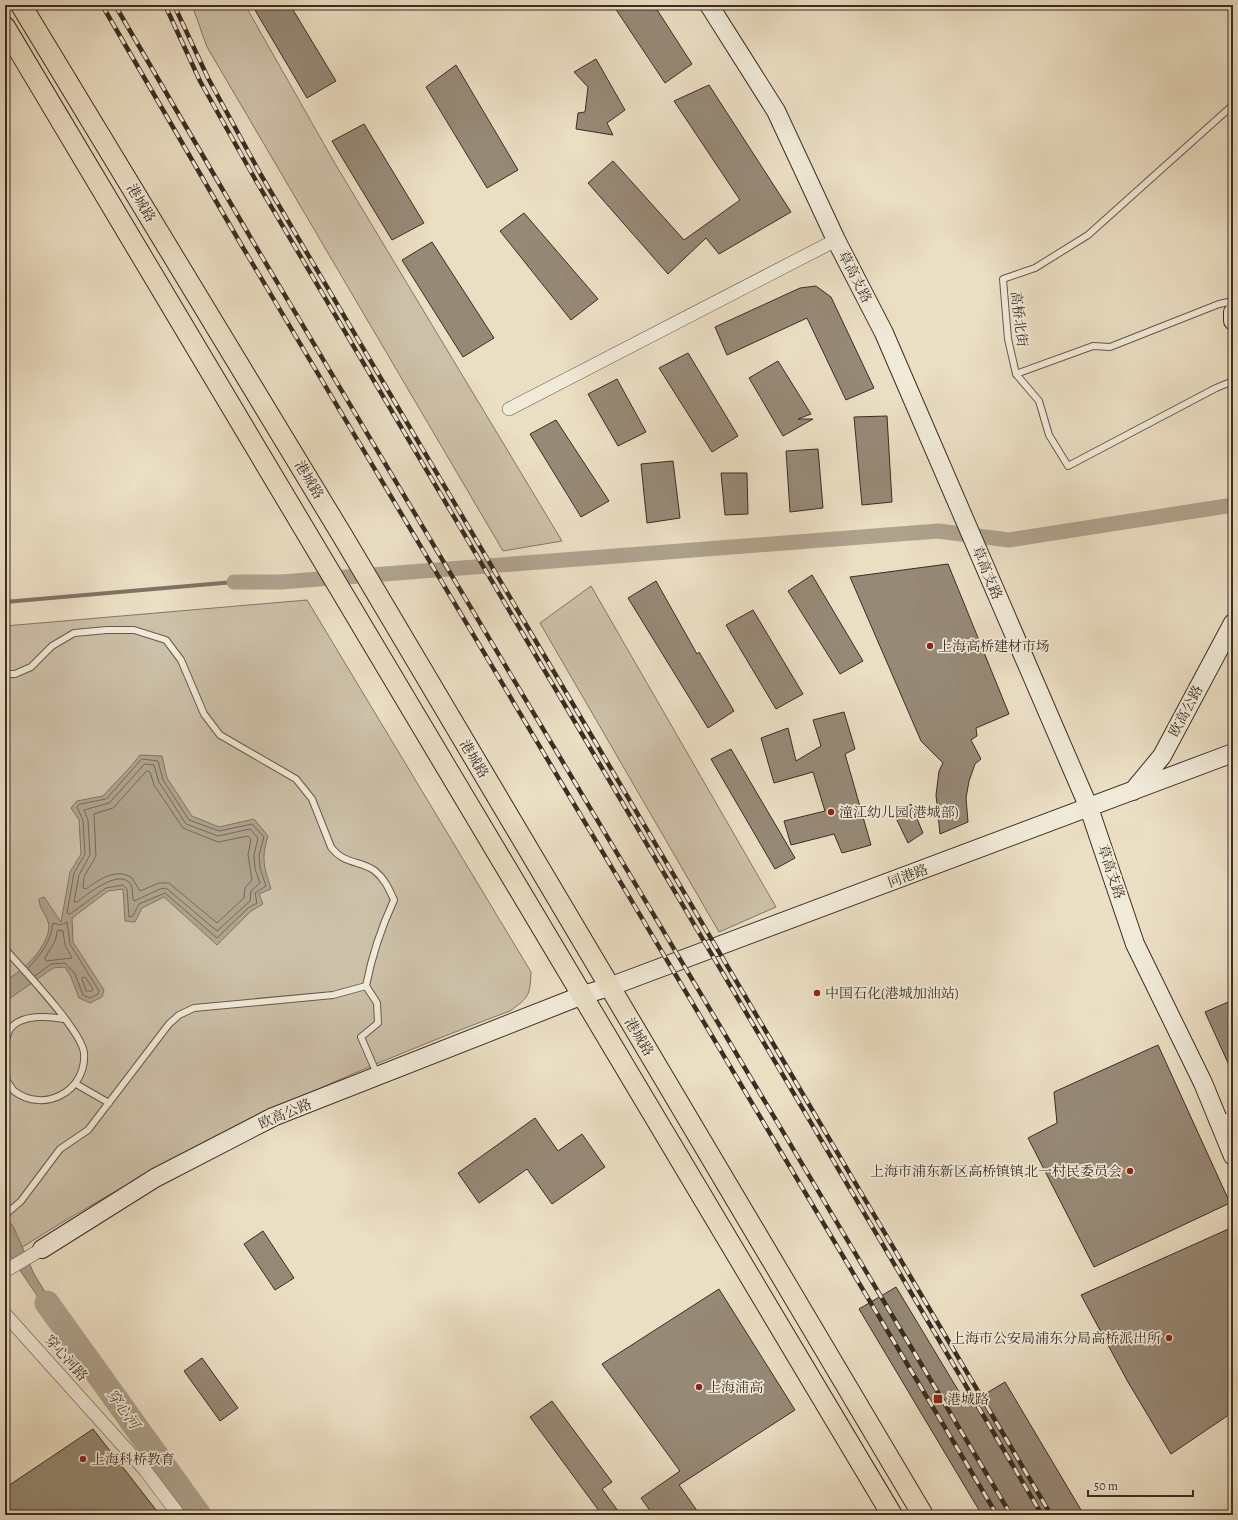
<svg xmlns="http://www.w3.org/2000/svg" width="1238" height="1520" font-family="Alegreya,'Noto Serif SC',serif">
  <rect width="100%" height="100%" fill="#eadec3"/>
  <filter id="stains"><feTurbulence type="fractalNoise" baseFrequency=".005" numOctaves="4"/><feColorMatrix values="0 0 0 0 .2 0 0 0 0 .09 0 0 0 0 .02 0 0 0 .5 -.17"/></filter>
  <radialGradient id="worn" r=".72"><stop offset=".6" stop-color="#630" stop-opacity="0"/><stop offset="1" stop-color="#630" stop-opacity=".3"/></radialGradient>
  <path fill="#ccc0a8" stroke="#837666" d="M192,5H245L337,167L562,541L503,551L207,47Z
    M591,586L776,907L719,932L540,623Z
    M307,600L531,972C530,996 529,997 510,1011C374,1062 242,1119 116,1191C78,1213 41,1234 5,1259V626Z"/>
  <path fill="#aea28d" stroke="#807363" d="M140,755L162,756L167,778L192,816L219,827L254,819L268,836C261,860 264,866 271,889L259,894L263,904L251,911L217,945L164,897L142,908L135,922L125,921L123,889L108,891L72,918L73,942L104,990L102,997L90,1003L79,998L71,977L65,967L53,968L9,999L5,998V980C22,973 49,946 49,926C48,916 39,909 39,899L44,897L61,922L70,872L81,854L79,820L71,808L77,801L103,796C115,782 129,770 140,755Z
    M5,1217L13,1226L34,1274L50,1300L44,1306L5,1248Z"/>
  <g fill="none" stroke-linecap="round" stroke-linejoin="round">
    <path stroke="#746858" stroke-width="1" d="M142,759L158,761L163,780L189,820L219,831L252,824L264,837L259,855L260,868L266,886L255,893L257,903L248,908L217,938L165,893L139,904L133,916L129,917L127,889L123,885L106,888L70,914L67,913L74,873L85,854L83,820L77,807L80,804L106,799Z
      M145,764L154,765L159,782L186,824L218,836L250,829L258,838L254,855L255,869L260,883L251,891L250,901L217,931L166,888L160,889L134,901C131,896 134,888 130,883C117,869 87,895 77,902H74L79,875L90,855L88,820L84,810L109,803Z
      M147,771L150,772L154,785L183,828L218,842L248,836L251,839L248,855L252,880L245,888L244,898L217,923L169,883H159L140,891L132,878C117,867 98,880 86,889L83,888L84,877L96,856L94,814L113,808Z
      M58,930L63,931L65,945L72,958L46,961L45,958L55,941Z
      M28,968C41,954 51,942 53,923L61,925L67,922L70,944L99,991L98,994L90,998L83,995L75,974L65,963L51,964L35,976
      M83,977L86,978L93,989L92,991H86L82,979Z"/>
    <path stroke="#807363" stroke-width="4" d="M5,602L234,582"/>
    <path stroke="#aea28d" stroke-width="15" d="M234,582H281L938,531L1009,540L1233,505"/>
    <path stroke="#aea28d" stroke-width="25" d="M47,1303L199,1515"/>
  </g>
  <path fill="#968976" stroke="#3a2d23" d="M252,5H290L336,81L307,98Z
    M613,5H654L692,64L665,83Z
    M596,59L625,110L607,123L613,135L576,129L578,113L585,112L588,87L574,72Z
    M456,65L518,170L487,188L426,87Z
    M709,85L791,212L719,254L706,238L668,274L588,183L613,161L684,240L740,200L674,101Z
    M364,124L424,223L392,240L332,141Z
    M524,213L598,299L571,320L500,231Z
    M432,242L494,338L463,357L402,260Z
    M816,286L831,297L874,388L846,400L807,318L727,355L715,327L800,288Z
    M688,353L738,436L712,452L659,368Z
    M778,361L811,414L798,419H813L783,436L749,378Z
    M617,379L646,432L618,446L588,394Z
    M887,416L892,502L862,505L854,417Z
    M556,420L609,501L581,517L530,434Z
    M818,449L823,508L790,512L786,451Z
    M673,461L680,518L647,523L641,464Z
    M721,473H747L748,514L725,515Z
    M948,564L1009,714L976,728L977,736L971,740L981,759L975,764L969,781L966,798L968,822L940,834L936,795L939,771L943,763L921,741L850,577Z
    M812,575L863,661L840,674L788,591Z
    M656,581L697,654L699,652L734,711L708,728L628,598Z
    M753,610L803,694L776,709L726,625Z
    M844,712L855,749L845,754L871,845L842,853L834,834L791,845L784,821L825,811L813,772L774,783L761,738L788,728L796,761L821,746L813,720Z
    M731,749L795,858L775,869L711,759Z
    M911,804L923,833L908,843L894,814Z
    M1233,1000V1074L1205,1012Z
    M1158,1045L1230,1203L1094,1267L1028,1138L1057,1123L1054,1092Z
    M535,1118L558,1151L582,1134L605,1167L552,1204L527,1169L479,1203L458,1173Z
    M1233,1227V1412L1171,1454L1128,1382L1081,1295Z
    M263,1231L294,1278L275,1290L244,1244Z
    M896,1287L967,1405L1005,1382L1084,1515H982L859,1309Z
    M719,1289L795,1410L679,1485L700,1515H653L641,1498L680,1471L602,1364Z
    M202,1358L238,1408L220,1421L184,1371Z
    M552,1401L612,1482L602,1489L621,1515H602L530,1417Z
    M93,1429L160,1515H5V1488Z"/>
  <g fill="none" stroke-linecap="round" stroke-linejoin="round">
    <g stroke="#66594b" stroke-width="8">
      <path id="lane" d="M1233,105L1088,235L1035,268L1003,279L1008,339L1016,374L1093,346L1110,347L1219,304L1233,301
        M1016,374L1039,401L1049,435L1068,466L1216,388L1233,381
        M5,674H15L31,667L52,646L74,633L107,630H134L166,640L181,660L204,714L220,735L296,779L312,799L331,847C344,865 361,860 375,871C385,879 389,889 394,900C381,928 372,955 366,986L333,995L194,1008L179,1015L169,1024L88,1130L60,1149L21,1201L5,1215
        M5,949C22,968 82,1031 84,1053C87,1091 44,1114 14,1091C11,1088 8,1082 5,1078
        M366,986L377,1003L378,1023L361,1037L377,1074
        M5,1041C7,1037 8,1032 10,1029C21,1014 48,1016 64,1019
        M76,1084L109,1103"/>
    </g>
    <g stroke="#66594b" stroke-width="14">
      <path id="street" d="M509,409L836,240
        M1220,1124L1233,1118
        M5,1271L42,1249
        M5,1314L145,1470L179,1515"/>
    </g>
    <g stroke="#3a2d23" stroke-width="20">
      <path id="secondary" d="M709,5L776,111L836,240L884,333L1089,808L1135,944L1203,1083L1233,1156
        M1233,312V321
        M1133,791L1162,756L1233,623
        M42,1249L155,1178L273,1117L583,995L609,987L1233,753"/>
    </g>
    <g stroke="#3a2d23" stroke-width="22">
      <path id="primary" d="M21,5L342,535L923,1515
        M5,27L892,1515"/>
    </g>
    <use href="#lane" stroke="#f1ead8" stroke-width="6"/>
    <use href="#street" stroke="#f1ead8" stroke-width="13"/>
    <use href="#secondary" stroke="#f1ead8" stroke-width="18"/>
    <use href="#primary" stroke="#eadec3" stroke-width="20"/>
    <g stroke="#3a2d23" stroke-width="4.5">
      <path id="rail" d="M102,5L242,246L997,1515
        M115,5L252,240L1011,1515
        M165,5L200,81L255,179L1042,1515
        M174,5L208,78L261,175L1051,1515"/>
    </g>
    <use href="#rail" stroke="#f1ead8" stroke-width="3" stroke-dasharray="9" stroke-linecap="butt"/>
  </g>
  <g fill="#8f2418" stroke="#f1ead8" stroke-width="1.5">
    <circle cx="930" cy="646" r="4"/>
    <circle cx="831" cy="812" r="4"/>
    <circle cx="817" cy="993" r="4"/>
    <circle cx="1130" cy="1171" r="4"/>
    <circle cx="1169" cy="1338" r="4"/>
    <circle cx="699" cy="1387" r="4"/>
    <rect x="933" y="1394" width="10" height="10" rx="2"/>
    <circle cx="83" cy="1459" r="4"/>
  </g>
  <g text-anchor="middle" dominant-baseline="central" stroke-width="3.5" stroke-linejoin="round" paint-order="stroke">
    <g font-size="14" fill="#3a2d23" stroke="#f1ead8">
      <text transform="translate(141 203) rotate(59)">港城路</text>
      <text transform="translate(855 277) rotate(63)">草高支路</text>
      <text transform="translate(1019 319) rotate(83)">高桥北街</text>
      <text transform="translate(309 480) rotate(59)">港城路</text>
      <text transform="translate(987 573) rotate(67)">草高支路</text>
      <text transform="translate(1186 711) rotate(-62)">欧高公路</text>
      <text transform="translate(474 759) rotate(59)">港城路</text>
      <text transform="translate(1111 872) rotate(71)">草高支路</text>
      <text transform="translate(908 876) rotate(-20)">同港路</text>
      <text transform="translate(639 1037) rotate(59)">港城路</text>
      <text transform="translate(285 1114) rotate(-23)">欧高公路</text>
      <text transform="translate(66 1358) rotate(48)">穿心河路</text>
    </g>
    <g font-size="14" fill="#3a2d23" stroke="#f1ead8" text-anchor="start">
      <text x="938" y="646">上海高桥建材市场</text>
      <text x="839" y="812">潼江幼儿园(港城部)</text>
      <text x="825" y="993">中国石化(港城加油站)</text>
      <text x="1122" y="1171" text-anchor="end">上海市浦东新区高桥镇镇北一村民委员会</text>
      <text x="1161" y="1338" text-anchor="end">上海市公安局浦东分局高桥派出所</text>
      <text x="707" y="1387">上海浦高</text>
      <text x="947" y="1399">港城路</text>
      <text x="91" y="1459">上海科桥教育</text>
    </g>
    <g font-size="15" font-style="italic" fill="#574a3e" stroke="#f1ead8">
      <text transform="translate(123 1409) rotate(54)">穿心河</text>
    </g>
  </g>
  <rect width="1238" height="1520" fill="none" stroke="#eadec3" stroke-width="20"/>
  <rect x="6" y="6" width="1226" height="1508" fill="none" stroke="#3a2d23" stroke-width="2"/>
  <rect x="10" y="10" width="1218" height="1500" fill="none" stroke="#3a2d23"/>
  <path d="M1088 1490v6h105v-6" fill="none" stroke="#3a2d23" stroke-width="2"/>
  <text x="1094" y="1490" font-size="12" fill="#3a2d23" stroke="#f1ead8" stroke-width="3" paint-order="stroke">50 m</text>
  <rect width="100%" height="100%" filter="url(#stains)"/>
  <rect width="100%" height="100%" fill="url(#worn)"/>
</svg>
